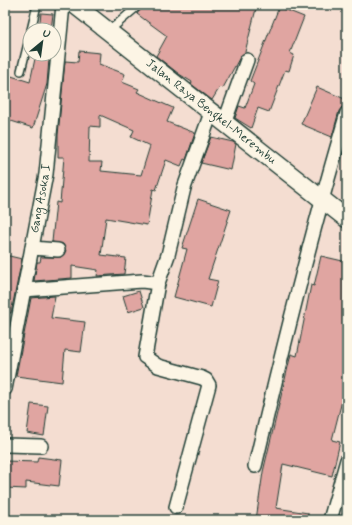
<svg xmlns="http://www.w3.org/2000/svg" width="352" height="525" font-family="Mynerve,sans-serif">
  <rect width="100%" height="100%" fill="#f4ddd1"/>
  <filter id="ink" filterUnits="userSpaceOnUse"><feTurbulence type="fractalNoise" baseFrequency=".025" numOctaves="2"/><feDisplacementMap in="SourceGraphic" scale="8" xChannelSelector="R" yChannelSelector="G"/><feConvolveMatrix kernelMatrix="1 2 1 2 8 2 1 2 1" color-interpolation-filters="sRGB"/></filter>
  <g filter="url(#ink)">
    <path fill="#e0a5a1" stroke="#1f3d34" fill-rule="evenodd" d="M144,5H257L245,52L240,57L223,88L220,87L212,100L191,84L192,82L179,74L156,56L167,36L137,14Z
      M279,7L304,17L290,53L294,55L289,71L285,70L269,112L258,108L251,128L235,118L239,106L245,108L254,84L250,81Z
      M41,13L53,14L51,30H39Z
      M79,51L100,53L99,64L125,74L122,82L139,89L137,92L173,108L167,122L195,133L186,160L184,159L181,166L166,160L156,190L153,189L147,225L106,218L101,255L126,258L124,274L97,276L98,270L72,266V278L34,281L37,262H40L41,257H61L66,251L63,244L52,242L56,202L60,203L64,157H58V135L65,61L78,62ZM100,115L134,130L131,137L150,146L141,175L101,171L102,162H89L90,126L100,127Z
      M36,54H49L48,59H49L47,84L33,128L5,119V74L30,82Z
      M317,87L347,100V105L342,107L339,111L332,137L301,124Z
      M211,137L233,142L236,144L231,170L201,163Z
      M198,199L231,210L208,279L218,281L211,307L174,297L187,249L182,248Z
      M5,255L22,259L11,313L5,312Z
      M321,256L347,262V381L332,440L340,442L332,476L283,464L276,508L308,513V520H256L263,472L291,354L297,356L311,285L314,286Z
      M139,291L144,307L128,312L123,296Z
      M55,296L51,318L85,322L81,352L65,350L62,382L16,376L31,298Z
      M31,404L48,406L44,436L27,433Z
      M38,457L62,460L59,486L26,482V489L5,488V461L37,462Z"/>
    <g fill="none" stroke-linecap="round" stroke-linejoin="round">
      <g stroke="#1f3d34" stroke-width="10">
        <path id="service" d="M31,30L37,5
          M109,31L139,5
          M21,71L30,35"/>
      </g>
      <g stroke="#1f3d34" stroke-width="16">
        <g id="minor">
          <path d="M225,121L247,60"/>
          <path d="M32,248L58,250"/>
          <path d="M158,283L145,357L158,366L202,378L206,380L209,385L176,507"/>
          <path d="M24,290L142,281L158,283L168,255L184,188L211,113"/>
          <path id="s1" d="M5,389L46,174L63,5"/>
          <path d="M5,445L41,446"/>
          <path d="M255,466C283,347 312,230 347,113"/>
          <path d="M330,520L347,460"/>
        </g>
      </g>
      <g stroke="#1f3d34" stroke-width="20">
        <g id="tertiary">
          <path id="s2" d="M75,5L347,219"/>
        </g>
      </g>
      <use href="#service" stroke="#fcf5e5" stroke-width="7"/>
      <use href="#minor" stroke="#fcf5e5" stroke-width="13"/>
      <use href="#tertiary" stroke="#fcf5e5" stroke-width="17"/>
    </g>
  </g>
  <g text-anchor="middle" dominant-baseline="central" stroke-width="3" stroke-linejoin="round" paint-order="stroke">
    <g font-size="12" fill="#1f3d34" stroke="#fcf5e5">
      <text stroke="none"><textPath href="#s2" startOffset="173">Jalan Raya Bengkel-Merembu</textPath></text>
      <text stroke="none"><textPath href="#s1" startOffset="194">Gang Asoka I</textPath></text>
    </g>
  </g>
  <rect width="352" height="525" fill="none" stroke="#fcf5e5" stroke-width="20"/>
  <rect x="10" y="10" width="332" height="505" fill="none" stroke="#1f3d34" stroke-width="1.5" filter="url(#ink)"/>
  <g transform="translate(42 42) rotate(29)"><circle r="19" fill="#fcf5e5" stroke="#a4ab9e"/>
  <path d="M0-3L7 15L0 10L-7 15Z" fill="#1f3d34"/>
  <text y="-6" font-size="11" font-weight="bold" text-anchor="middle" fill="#1f3d34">U</text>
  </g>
</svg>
